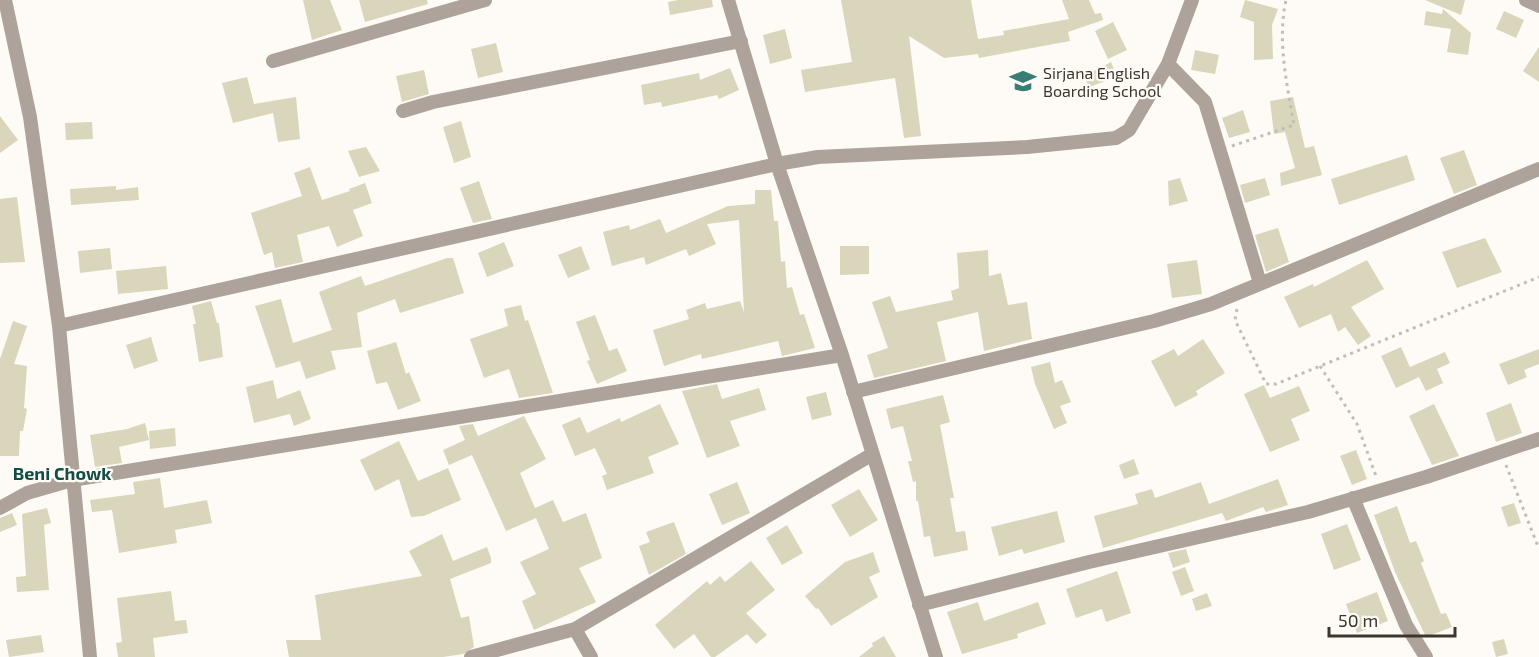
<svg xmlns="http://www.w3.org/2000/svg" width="1539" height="657" font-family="'Exo 2',sans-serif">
  <rect width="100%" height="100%" fill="#fefbf6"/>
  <path fill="#d9d6bb" d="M303,0H330L342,30L312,40Z
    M359,0H427L428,4L365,22Z
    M678,0H712L713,7L670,15L668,2Z
    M841,0H971L978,39L1004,35L1003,31L1069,19L1062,0H1089L1095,14L1101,13L1103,20L1068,32L1070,41L979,58L978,54L944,58L909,36L921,136L904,138L895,78L805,92L801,70L852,62Z
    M1245,0L1278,9L1272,25L1273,59L1254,60V22L1240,17Z
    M1425,0H1465L1461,15Z
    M1443,9L1471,33L1468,55L1447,52L1451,29L1424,25L1426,11L1442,14Z
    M1504,11L1524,20L1516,38L1496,29Z
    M1113,22L1127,50L1108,59L1095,31Z
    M785,29L792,58L770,64L763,35Z
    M496,43L503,72L478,78L471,49Z
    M1539,47V82L1523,71Z
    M1195,50L1219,55L1215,74L1191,70Z
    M1111,62L1117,77L1089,87L1084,76Z
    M730,68L739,90L719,99L717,95L662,107L661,102L644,105L641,85L699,73L700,80Z
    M424,70L429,94L402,102L396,76Z
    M247,77L254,104L296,97L300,139L278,142L273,113L233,123L222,83Z
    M1293,97L1305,148L1314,146L1322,175L1281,186L1280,173L1295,168L1285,132L1274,134L1270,101Z
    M1243,110L1250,132L1229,138L1222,118Z
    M0,116L18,140L0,153Z
    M461,121L471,157L454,163L443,127Z
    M92,122L93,139L66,140L65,123Z
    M366,147L380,171L359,177L348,151Z
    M1464,150L1477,185L1454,194L1440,158Z
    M1407,155L1415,180L1339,205L1331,179Z
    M310,167L322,200L350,191L349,189L365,183L372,203L353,210L363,236L337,247L329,226L297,235L303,262L275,268L272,252L264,255L251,213L302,196L294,173Z
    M1180,178L1188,201L1169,206L1168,181Z
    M1265,178L1270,195L1245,203L1240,185Z
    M479,181L492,219L473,223L460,188Z
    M116,186V190L138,187L139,200L71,205L70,189Z
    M755,190H771L774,221H778L781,262L785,261L787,288L792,287L800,315L804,314L815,348L782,356L778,341L702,359L701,354L664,366L653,330L689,319L686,310L705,303L707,309L740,301L744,312L739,220L707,224L716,244L689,256L686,249L646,265L644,257L612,266L603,232L629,225L630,230L660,219L666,233L728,206L755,204Z
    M17,197L25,262L0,263V199Z
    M1278,228L1289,262L1266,272L1255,235Z
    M1485,238L1502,272L1457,288L1442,252Z
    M504,242L514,266L487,277L478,253Z
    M581,246L590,269L568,278L558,255Z
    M840,246H869V274L840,275Z
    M110,248L112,269L80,273L78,251Z
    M988,250L989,276L1001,273L1008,305L1027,302L1032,339L984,351L978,312L937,322L946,361L874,378L867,355L888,348L872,302L890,296L896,312L953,300L951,291L959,288L957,253Z
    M447,258H453L464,293L400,313L395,299L357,313L362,347L331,351L336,369L306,379L300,361L276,368L255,306L281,299L293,343L332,330L319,292L361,276L365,286Z
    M1197,260L1202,294L1172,298L1167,264Z
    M1367,260L1384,289L1351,307L1371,336L1358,345L1345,327L1338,332L1331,314L1299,328L1284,297L1313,284L1314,287Z
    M166,266L168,289L118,294L116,271Z
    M211,301L217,323H219L223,357L199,362L193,324H196L192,306Z
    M521,305L525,321L528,320L553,393L519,398L509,369L484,378L470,339L508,326L504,309Z
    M595,315L609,351L617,348L627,371L597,384L587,361L590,360L576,322Z
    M13,321L27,326L14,364L27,366L24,408L27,409L23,431H20L19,456H0V359Z
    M151,337L158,361L134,369L126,345Z
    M1203,339L1225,373L1196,391L1198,395L1175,407L1151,361L1174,349L1178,356Z
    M396,342L406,374L409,372L421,401L398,410L387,382L376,384L367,351Z
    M1401,347L1410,367L1445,352L1450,363L1437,369L1443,383L1426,391L1419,377L1396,388L1381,356Z
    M1539,349V364L1524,370L1527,377L1508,385L1499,364Z
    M1050,362L1055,383L1062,380L1071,402L1060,406L1067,423L1054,429L1035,384L1031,367Z
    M273,380L277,399L300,390L311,419L294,426L290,414L254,423L246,387Z
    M717,384L722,399L759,388L766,410L730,421L740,446L707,458L682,391Z
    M1264,385L1270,398L1299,386L1310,411L1291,419L1300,440L1270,452L1244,394Z
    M826,392L832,415L812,420L806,397Z
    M943,395L950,422L940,425L954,498H950L956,532L965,531L968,550L934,557L930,536L924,537L918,501H916V481L913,482L908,461H912L903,426L891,429L886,409Z
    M1511,403L1522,433L1496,442L1486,413Z
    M660,404L679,444L648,457L654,473L607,490L602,476L607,474L595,448L575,456L562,425L580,417L587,433L620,418L621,422Z
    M1434,404L1459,456L1432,465L1409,416Z
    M524,416L546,459L520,473L535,508L553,500L563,522L586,513L602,558L579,568L596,602L534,630L522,601L536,594L520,562L549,549L536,518L506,531L472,455L449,465L443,450L465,440L459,426L473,424L478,436Z
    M145,423L149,440L119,447L122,463L95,467L90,435L127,429Z
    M175,428L176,446L150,449L149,431Z
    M399,441L418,481L448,468L461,500L424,516L411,517L399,479L375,491L360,460Z
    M1356,450L1367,479L1352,485L1340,456Z
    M1134,459L1139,474L1124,479L1119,465Z
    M160,478L164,508L207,500L212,523L175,530L177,543L119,553L112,510L92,512L90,500L135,494L133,482Z
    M1278,479L1288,505L1266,512L1263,507L1226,521L1222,513L1103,548L1094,516L1138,504L1135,494L1152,489L1155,498L1201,482L1209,504Z
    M737,482L750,513L722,525L709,494Z
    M859,489L878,520L850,537L831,505Z
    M1514,503L1521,523L1508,527L1501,507Z
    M1397,506L1410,543L1416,541L1424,561L1421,563L1441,614L1446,613L1452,627L1426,637L1395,572L1374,515Z
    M47,508L51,523L44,525L49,590L17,592L16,577L26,576L22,514Z
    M1057,511L1065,542L1024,554L1022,549L999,556L991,527Z
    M12,513L17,525L0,532V518Z
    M674,522L686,554L649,575L639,546L650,542L646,532Z
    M1347,524L1361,560L1334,570L1321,534Z
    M787,525L803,553L782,565L766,538Z
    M442,534L453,561L487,547L491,558V563L450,579L461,618L469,616L474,647L463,654L443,657H289L286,640H321L315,595L422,576L409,551Z
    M1186,549L1190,562L1173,568L1168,553Z
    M873,552L880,572L869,577L878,597L831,626L818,608L816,609L805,596L845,562Z
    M751,561L775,590L746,613L767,635L756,644L747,634L715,657H711L694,634L674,649L655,625L707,581L710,585L720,576L725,582Z
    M1185,567L1194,591L1181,596L1172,572Z
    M1117,571L1131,613L1106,622L1102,609L1076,618L1066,589Z
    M171,591L175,621L186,620L188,633L153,638L155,657H118L116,643L122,642L117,598Z
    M1377,592L1388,621L1357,633L1346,604Z
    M1207,593L1212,606L1196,611L1192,599Z
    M978,602L984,621L1038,602L1046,624L1017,634L1018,638L962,654L947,612Z
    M41,635L44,652L9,657L6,640Z
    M884,636L896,657H859L873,646L872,643Z
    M1504,639L1508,654L1496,657L1492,642Z"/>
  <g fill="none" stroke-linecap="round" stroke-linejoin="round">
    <path stroke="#c2beb7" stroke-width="3" stroke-dasharray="3 4.5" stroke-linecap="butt" d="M1232,146L1294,125C1287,84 1277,41 1286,0
      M1237,309L1235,320L1266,384H1276L1539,277
      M1320,366L1357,424L1376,476
      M1506,465L1539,549"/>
    <path stroke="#ada39b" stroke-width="14" d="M5,0L30,117L59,326L90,657
      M728,0L777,164L842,355L936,657
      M1526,0L1539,6
      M273,61L485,0
      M1168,64L1205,102L1260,283
      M403,111L433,102L741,41
      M59,326L777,164L818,157L1027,147L1116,138L1129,130L1168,64L1192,0
      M853,392L1154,321L1211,304L1539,169
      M1353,498L1406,625L1426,657
      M0,508L27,493L72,480L842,355
      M919,605L1089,562L1308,512L1426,477L1539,439
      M575,629L591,657
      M471,657L575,629L871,455"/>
  </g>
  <defs>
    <g id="school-bare" transform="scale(2.07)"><path d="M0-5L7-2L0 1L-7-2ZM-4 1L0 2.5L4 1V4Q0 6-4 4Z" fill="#397e74" stroke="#fefbf6" stroke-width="2.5" paint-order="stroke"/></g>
  </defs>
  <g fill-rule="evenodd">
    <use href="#school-bare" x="1023" y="81"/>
  </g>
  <g text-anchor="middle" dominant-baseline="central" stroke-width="4.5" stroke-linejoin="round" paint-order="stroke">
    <g font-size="16" fill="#3c362c" stroke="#fefbf6" text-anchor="start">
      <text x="1043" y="72">Sirjana English<tspan x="1043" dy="18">Boarding School</tspan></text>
    </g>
    <g font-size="18" font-weight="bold" fill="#134d46" stroke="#fefbf6">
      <text x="62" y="473">Beni Chowk</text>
    </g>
  </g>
  <path d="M1329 627v9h126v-9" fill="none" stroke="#3c362c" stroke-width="3"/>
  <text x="1338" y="627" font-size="18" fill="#3c362c" stroke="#fefbf6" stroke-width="4.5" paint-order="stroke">50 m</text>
</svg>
